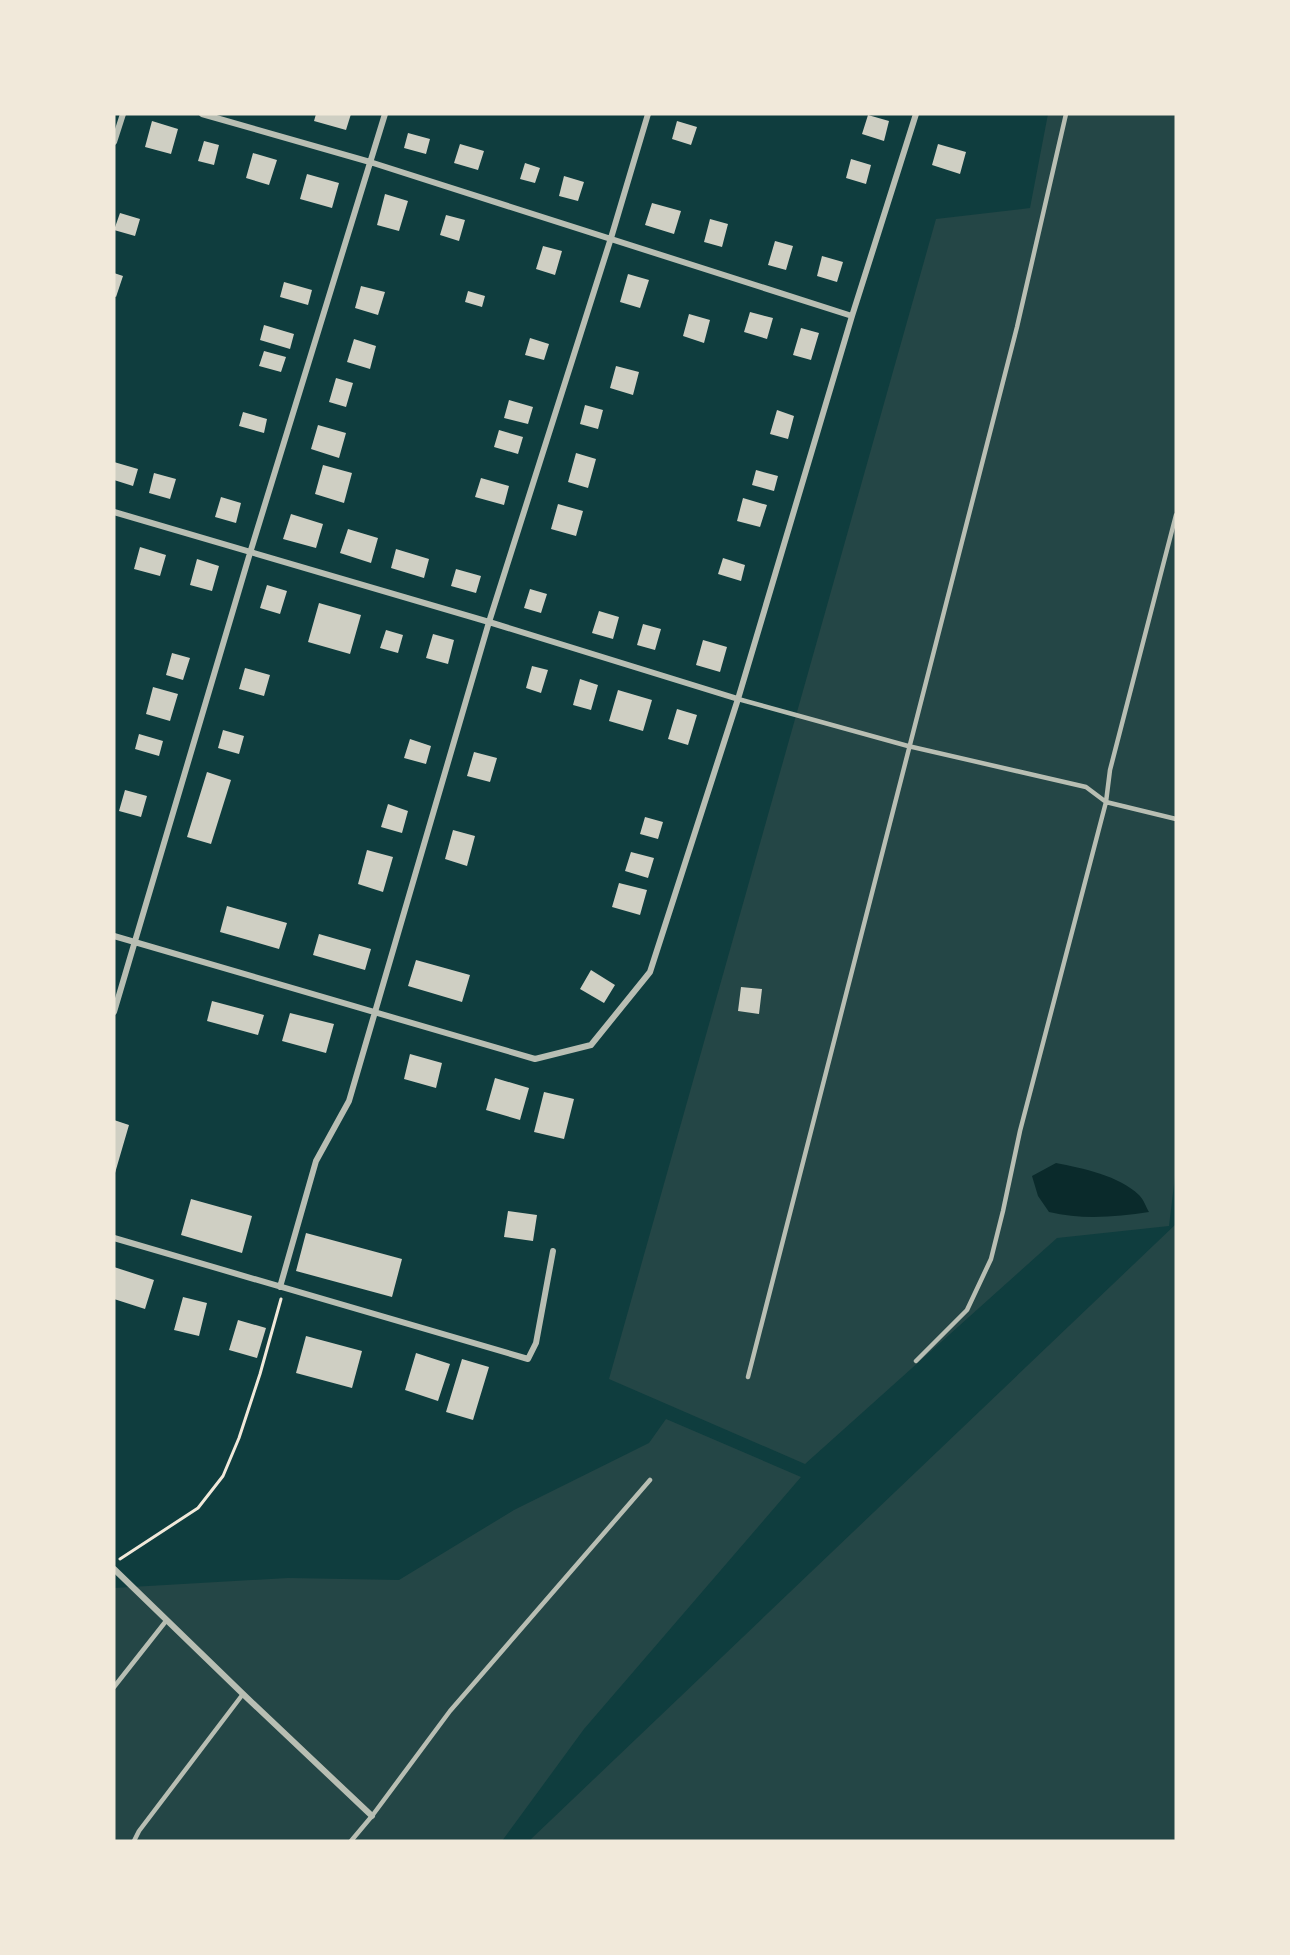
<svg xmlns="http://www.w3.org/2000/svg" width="1290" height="1955" font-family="'IBM Plex Sans',sans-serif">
  <rect width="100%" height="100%" fill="#0f3d3e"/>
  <path fill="#244646" d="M1048,114H1176V1168L1169,1226L1057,1238L805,1464L609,1379L936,219L1030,208Z
    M1176,1224V1841H529Z
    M666,1419L801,1477L584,1729L502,1841H114V1588L288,1578L399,1580L514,1510L649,1443Z"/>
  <path fill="#0a2a2b" d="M1056,1163C1082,1168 1120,1176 1139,1195C1144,1200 1146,1207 1149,1212C1116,1217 1082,1220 1049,1212L1038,1196L1032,1176Z"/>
  <path fill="#cfcfc3" d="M316,114H351L346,130L314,121Z
    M868,115L889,121L884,141L862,134Z
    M152,121L178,129L171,154L145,147Z
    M677,121L697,127L691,145L672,139Z
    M408,133L430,139L426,154L404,148Z
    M204,141L219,145L214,165L198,161Z
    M460,144L484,151L478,170L454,163Z
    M938,144L966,152L960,174L932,165Z
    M253,153L277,160L269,185L246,178Z
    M851,159L871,165L866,184L846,178Z
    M525,163L540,168L535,183L520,179Z
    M307,174L339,183L332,208L300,199Z
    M564,176L584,182L578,201L559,196Z
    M385,194L408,201L399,231L377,225Z
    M652,203L681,211L674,234L645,225Z
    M120,213L140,219L135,236L114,230Z
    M446,215L465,220L459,241L440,235Z
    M710,219L728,224L722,247L704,242Z
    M775,241L793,246L786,270L768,265Z
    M543,246L562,251L555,275L536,269Z
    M822,256L843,262L837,282L817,276Z
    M114,273L123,276L116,297L114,296Z
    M628,274L649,280L640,308L620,302Z
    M284,282L312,290L308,305L280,297Z
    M361,286L385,292L378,315L355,308Z
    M468,291L485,296L482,307L465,302Z
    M750,312L773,318L767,339L744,332Z
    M689,314L710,320L704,343L683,336Z
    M264,325L294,334L290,349L260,340Z
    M801,328L819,333L811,360L793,355Z
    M530,338L549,344L544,360L525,355Z
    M354,339L376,346L370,369L347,362Z
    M264,351L286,357L281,372L259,366Z
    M616,366L639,372L633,395L610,388Z
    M336,378L353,383L346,407L329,402Z
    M509,400L533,407L528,424L504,418Z
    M585,405L603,410L598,429L580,424Z
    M777,410L794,416L788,439L770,434Z
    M243,412L267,419L264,433L239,426Z
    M318,425L346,433L339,458L311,449Z
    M499,430L523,437L518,454L494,447Z
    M576,453L596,459L588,488L568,482Z
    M114,462L138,469L133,486L114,480Z
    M323,465L352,473L344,503L315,494Z
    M756,470L778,476L774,491L752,485Z
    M154,473L176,479L170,499L149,493Z
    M481,478L509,486L504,505L475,497Z
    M221,497L241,503L236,523L215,517Z
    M743,498L767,505L760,527L737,521Z
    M558,504L583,511L576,536L551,529Z
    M291,514L323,524L316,548L283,539Z
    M348,529L378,538L371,563L340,553Z
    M140,547L166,555L160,576L134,569Z
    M396,549L429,559L424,578L391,568Z
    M723,558L745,565L741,581L718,574Z
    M197,559L219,566L212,591L190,585Z
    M456,569L481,576L476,593L451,586Z
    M267,585L287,591L280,614L260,608Z
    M530,589L547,594L541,613L524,608Z
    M319,603L361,615L350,654L308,642Z
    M599,611L619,617L613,639L592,633Z
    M643,624L661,629L655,650L637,645Z
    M386,630L403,635L398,653L380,648Z
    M433,634L454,640L448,664L426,658Z
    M703,640L727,647L720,672L696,665Z
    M172,653L190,658L183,680L166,675Z
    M532,666L548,670L541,693L526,688Z
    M245,668L270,675L264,696L239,689Z
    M580,679L598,685L591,710L573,705Z
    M153,687L178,694L170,721L146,714Z
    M618,690L652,700L643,731L609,721Z
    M677,709L697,715L688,745L668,739Z
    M223,730L244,736L239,754L218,748Z
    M139,734L163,741L159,756L135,749Z
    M410,739L431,746L426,764L404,758Z
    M474,752L497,758L490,782L467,776Z
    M207,772L231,780L211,844L187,837Z
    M125,790L147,796L141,817L119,811Z
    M388,804L408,811L402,833L381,827Z
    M645,817L663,822L658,839L640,834Z
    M453,830L475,836L467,866L445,859Z
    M367,850L393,857L383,892L358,884Z
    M631,852L654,858L648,878L625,871Z
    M619,883L647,890L640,915L612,907Z
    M227,906L287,923L279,949L220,932Z
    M319,934L371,949L365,970L313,955Z
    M416,960L470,975L462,1002L408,986Z
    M591,970L615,985L604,1003L580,989Z
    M741,987L762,989L759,1014L738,1011Z
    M212,1001L264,1015L258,1035L207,1021Z
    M290,1013L334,1024L326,1053L282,1041Z
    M410,1054L442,1063L436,1088L404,1079Z
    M495,1078L529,1088L520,1120L486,1110Z
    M544,1092L574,1099L564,1139L534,1132Z
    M114,1120L129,1125L115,1173H114Z
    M191,1199L252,1216L242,1253L181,1235Z
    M508,1211L537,1215L533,1241L504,1237Z
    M306,1233L402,1259L392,1297L296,1271Z
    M114,1267L154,1280L145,1309L114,1299Z
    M183,1297L207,1303L199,1336L174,1330Z
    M238,1320L266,1328L257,1358L229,1350Z
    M306,1336L362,1351L352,1388L296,1373Z
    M416,1353L450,1364L438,1401L405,1390Z
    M462,1359L489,1367L473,1420L446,1412Z"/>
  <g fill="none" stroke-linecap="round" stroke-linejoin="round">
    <path stroke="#f1e9da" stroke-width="3" d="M120,1559L198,1508L223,1476L239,1438L260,1374L281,1299"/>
    <path stroke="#b8beb3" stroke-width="4.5" d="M738,699L908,746L1086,787L1106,802L1176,819
      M916,1361L967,1310L991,1259L1003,1211L1020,1131L1106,802L1110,770L1176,515
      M748,1377L1017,327L1066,114
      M114,1687L166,1621
      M134,1841L139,1831L243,1694
      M351,1841L372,1816L450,1711L650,1480"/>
    <path stroke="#b8beb3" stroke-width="6" d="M202,114L370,162L852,316
      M114,142L123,114
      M114,512L489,622L738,699
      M114,936L535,1059L591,1045L650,972L738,699L852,316L916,114
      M114,1012L250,553L385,114
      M114,1238L528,1359L536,1343L553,1251
      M280,1287L316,1161L349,1101L489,622L611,238L648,114
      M114,1569L243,1694L372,1816"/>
  </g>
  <rect width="1290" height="1955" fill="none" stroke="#f1e9da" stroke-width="231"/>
</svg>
